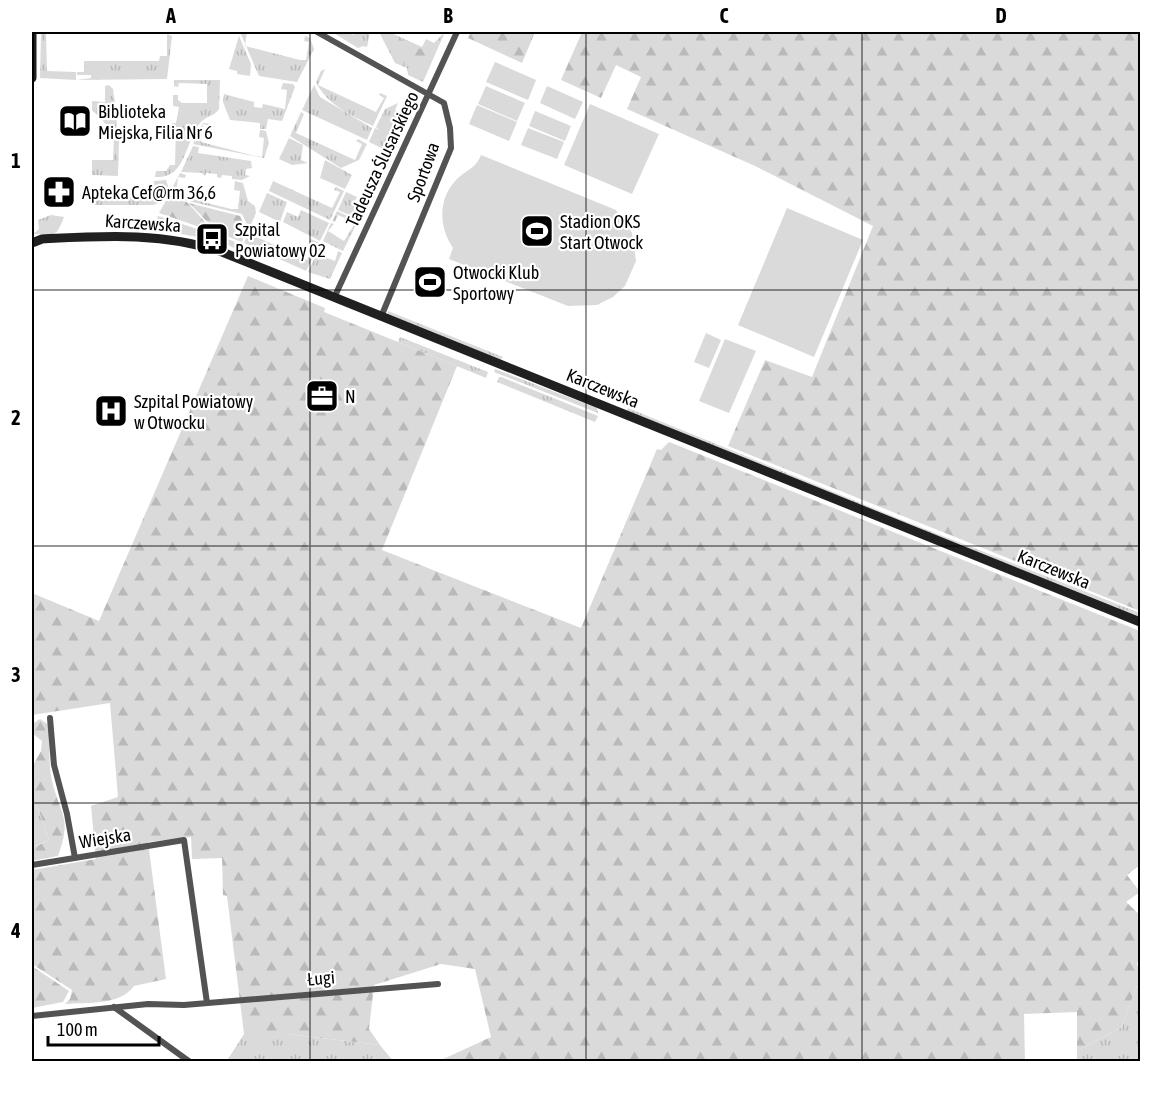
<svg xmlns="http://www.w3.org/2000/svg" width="1172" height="1093" font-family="'Asap Condensed',sans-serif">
  <defs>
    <pattern id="grass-tufts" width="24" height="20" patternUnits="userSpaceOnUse" patternTransform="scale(1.5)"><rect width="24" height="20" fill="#dadada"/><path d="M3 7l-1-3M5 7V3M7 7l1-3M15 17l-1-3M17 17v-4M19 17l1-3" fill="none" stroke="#b9b9b9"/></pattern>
    <pattern id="forest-firs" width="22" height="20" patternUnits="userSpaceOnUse" patternTransform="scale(1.5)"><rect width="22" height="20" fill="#dadada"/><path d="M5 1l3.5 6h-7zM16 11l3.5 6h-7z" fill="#b9b9b9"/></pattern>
  </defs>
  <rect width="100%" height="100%" fill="#fff"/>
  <path fill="url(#grass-tufts)" d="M240,32H247L245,46L300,60H306L309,42L304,41L305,36L310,38L314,49L297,82L259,76Z
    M332,32H346L354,35L355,32H370L367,47L363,46L358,48Z
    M379,32H389L422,47L426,39L434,43L445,32L423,82L408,75L407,68L395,63Z
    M46,33L47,71L76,72V80L40,78L41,34Z
    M167,34L172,36L167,79L77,80L91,78V75H77V72H84V61H159L160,56H167Z
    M239,36L251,64L250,76L237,74V71L229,69Z
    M325,69L318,85L376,112L384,98L379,95L380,93L387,96L373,126C352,116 326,104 316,82L321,71Z
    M174,80H220L219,109C215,116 206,116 200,123C184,143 187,179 155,177L156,171H166L170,165H175L176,127L172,126V123H176L179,107L173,106V95H178V100L182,103H207V84L179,83L178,87L174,86Z
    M283,83L293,84L295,87L282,121L268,119L266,129H260V123L230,120L223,102L224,94L254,102V107L262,108L263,104L285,109L287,90L281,89Z
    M314,85L320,97L372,128L367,140L302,110Z
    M105,86L109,85L113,89L116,110L128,118L117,117L116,134L92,110V101L105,102Z
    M412,101L390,152L369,142L375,128L379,130L376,127L385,109L398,103L395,110L403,114L407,106L402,102Z
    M301,112L304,114L296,133L355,160L362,144L356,141L358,139L367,144L359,160L341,168L290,136Z
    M203,123L212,124V126L203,124L201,142L255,156L262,157L264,138L259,137L260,130L266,131L269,143L264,158L193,144Z
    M114,137L119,141L118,176L92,175V160H113Z
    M289,138L303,145L301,160L308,163L292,165L279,159Z
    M193,146L199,147L198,153L251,161L252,168L246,169L245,175L250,176L242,180L232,179V176L222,175L221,178L217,177V174L206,173L205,176L202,173L181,172Z
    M325,160L352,175L345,189L320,178Z
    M180,173L186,175L185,178L178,177L176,195L231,209H238L240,191L234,190L235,181L243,183L248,201L255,206L256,213L249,229L242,214L168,196Z
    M166,180L169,189L163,202L152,205H91V196L155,198L154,181Z
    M273,181L332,208L340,192L334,190L336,187L344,191L330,220L269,191Z
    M346,192L357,197L353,204L362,208L364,204L361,199L367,202L358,219L338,210Z
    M267,193L287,202L280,222L259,212Z
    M301,210L329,223L320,241L283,222L287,212L298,217Z
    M337,211L358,221L343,251L323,241L331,223L334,224L328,231L344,241L354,225L344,220L345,218L338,215L335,222L332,221Z
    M51,215L64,217C56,238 55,235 33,234L39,229L38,220Z
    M158,216L233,241L241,247L238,250L210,236L209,239L170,232L166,226L171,227L172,222L156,221Z
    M248,233L307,260L314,245L309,242L311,239L320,243L306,271L244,243Z
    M322,243L324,250L322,256L335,261L338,251L342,253L330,279L308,272Z
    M388,311L503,357L500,360L387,315Z
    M400,337L488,372L486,378L398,342Z
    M495,369L597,408L598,413L494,372Z
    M499,377H501L598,416L595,422L497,382Z
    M628,408L907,522L1140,613V618L626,412Z
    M32,798L39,811L49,840L36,846L32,843Z
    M1140,976V1061L1077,1062V1051L1122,1027Z
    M244,1034H287L380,1045L393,1061L226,1062Z"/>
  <path fill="url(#forest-firs)" d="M385,32L423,50L427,45H433L426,71H421L415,62L405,65L402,61L404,54L394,51L388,40L383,37Z
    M471,32H535L522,63L468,38Z
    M582,32H1140V611L728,446L765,360L812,377L873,226L755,166L627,109L641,77L616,65L601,98L561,80Z
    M168,197L187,202L214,232L159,213Z
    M189,203L240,216L247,231L242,242L218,233Z
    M248,276L325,308L324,312L457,366L382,550L581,628L657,449L661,450L669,442L1140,631V865L1127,875L1140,892L1126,902L1140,915V960L1137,963L1140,976L1122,1027L1077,1051V1012L1024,1014L1025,1061H439L491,1037L475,969L441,964L374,985L369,1029L380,1045L287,1034H244L227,896L223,895L222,858L192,859L191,837L148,842L166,979L134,986C119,1006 88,1002 65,1004L70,999L72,990L32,964V870L96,859L91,806L118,797L110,703L32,715V593L99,621Z
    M40,719L49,725C50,742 48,763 52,781C61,817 72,817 58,856L32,861V843L37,846L49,840L39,811L32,798V767L41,751L42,741L32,733V724Z
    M32,966L69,991L63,1002L32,1008Z"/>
  <path fill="#dadada" d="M495,62L536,80L528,100L486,82Z
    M486,86L525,103L517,121L478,104Z
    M547,86L583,102L575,119L540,103Z
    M590,104L659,134L632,194L564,165Z
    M477,105L517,122L509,141L469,124Z
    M535,111L571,126L565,141L529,126Z
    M528,128L564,142L557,159L521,145Z
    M481,155L616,210L632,233L636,261L625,286L613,297L597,305L568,306L449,259L453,248C438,226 438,197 458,178C468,169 476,168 481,155Z
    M787,208L863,240L814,357L738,325Z
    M706,333L721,340L709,368L694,362Z
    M725,339L756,351L729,413L699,401Z"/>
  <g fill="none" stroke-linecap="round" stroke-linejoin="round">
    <path stroke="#535353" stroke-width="6" d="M317,32L444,103L450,128L451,148L381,317
      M334,298L457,32
      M50,718L54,765L67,814L75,858
      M32,865L184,840L207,1003
      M114,1007L190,1062
      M32,1016L148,1004L184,1005L438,984"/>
    <path stroke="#202020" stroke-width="9" d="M32,78V32
      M32,243L42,239C103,236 163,232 222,252L1140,622"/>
  </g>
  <path fill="none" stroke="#000" stroke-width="1.5" stroke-opacity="0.55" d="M310,32V1062M586,32V1062M862,32V1062M32,290H1140M32,546H1140M32,803H1140"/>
  <defs>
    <g id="library-square" transform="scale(1.725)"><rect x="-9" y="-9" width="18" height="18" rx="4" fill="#000" stroke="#fff"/><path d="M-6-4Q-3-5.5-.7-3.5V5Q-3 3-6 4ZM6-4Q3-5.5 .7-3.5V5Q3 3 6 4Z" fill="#fff"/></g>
    <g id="pharmacy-square" transform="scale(1.725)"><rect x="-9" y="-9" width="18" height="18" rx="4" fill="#000" stroke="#fff"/><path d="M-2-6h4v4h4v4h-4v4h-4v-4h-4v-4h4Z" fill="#fff"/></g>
    <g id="stadium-square" transform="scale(1.725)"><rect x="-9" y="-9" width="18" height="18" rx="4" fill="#000" stroke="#fff"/><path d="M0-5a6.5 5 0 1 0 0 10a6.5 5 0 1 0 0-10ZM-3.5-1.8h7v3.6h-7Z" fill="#fff"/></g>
    <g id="bus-square" transform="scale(1.725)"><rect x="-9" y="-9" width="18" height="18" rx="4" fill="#000" stroke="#fff"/><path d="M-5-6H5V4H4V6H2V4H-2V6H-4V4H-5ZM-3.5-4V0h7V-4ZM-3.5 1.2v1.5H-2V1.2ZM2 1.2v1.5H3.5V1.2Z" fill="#fff"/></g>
    <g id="office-square" transform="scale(1.725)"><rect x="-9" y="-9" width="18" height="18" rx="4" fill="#000" stroke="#fff"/><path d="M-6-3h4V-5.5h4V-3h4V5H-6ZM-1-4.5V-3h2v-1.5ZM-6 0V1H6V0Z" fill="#fff"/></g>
    <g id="hospital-square" transform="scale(1.725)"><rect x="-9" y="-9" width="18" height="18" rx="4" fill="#000" stroke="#fff"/><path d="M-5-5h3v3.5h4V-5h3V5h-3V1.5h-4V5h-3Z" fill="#fff"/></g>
  </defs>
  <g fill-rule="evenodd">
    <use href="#library-square" x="75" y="121"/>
    <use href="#pharmacy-square" x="59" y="192"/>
    <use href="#stadium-square" x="537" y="231"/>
    <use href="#bus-square" x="212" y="239"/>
    <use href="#stadium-square" x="430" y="282"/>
    <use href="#office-square" x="322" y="396"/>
    <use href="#hospital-square" x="111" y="411"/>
  </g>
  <g text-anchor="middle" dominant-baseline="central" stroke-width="4.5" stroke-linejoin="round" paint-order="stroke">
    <g font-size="18" fill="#000" stroke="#fff" text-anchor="start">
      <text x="98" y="111">Biblioteka<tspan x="98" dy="21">Miejska, Filia Nr 6</tspan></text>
      <text x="82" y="192">Apteka Cef@rm 36,6</text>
      <text x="560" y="221">Stadion OKS<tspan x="560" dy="21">Start Otwock</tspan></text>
      <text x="235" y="229">Szpital<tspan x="235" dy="21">Powiatowy 02</tspan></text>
      <text x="453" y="272">Otwocki Klub<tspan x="453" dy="21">Sportowy</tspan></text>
      <text x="345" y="396">N</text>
      <text x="134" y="401">Szpital Powiatowy<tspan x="134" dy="21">w Otwocku</tspan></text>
    </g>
    <g font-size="18" fill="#000" stroke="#fff">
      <text transform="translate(382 159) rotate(-65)">Tadeusza Ślusarskiego</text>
      <text transform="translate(423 172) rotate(-70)">Sportowa</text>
      <text transform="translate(143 223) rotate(4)">Karczewska</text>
      <text transform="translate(603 388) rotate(22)">Karczewska</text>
      <text transform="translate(1054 569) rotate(22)">Karczewska</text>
      <text transform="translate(105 838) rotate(-9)">Wiejska</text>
      <text transform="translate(321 978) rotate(-5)">Ługi</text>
    </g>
  </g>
  <rect width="1172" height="1093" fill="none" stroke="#ffffff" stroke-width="66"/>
  <path d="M48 1036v9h111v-9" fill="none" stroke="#000000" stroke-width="3"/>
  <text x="57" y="1036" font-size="18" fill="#000000" stroke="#ffffff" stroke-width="4.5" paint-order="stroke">100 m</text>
  <rect x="33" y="33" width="1106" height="1027" fill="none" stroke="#000" stroke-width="2"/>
  <g font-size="20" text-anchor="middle" font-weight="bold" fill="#000">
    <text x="171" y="23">A</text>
    <text x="448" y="23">B</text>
    <text x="724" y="23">C</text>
    <text x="1001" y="23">D</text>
    <text x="16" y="168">1</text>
    <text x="16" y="425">2</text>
    <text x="16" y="682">3</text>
    <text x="16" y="938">4</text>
  </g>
</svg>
